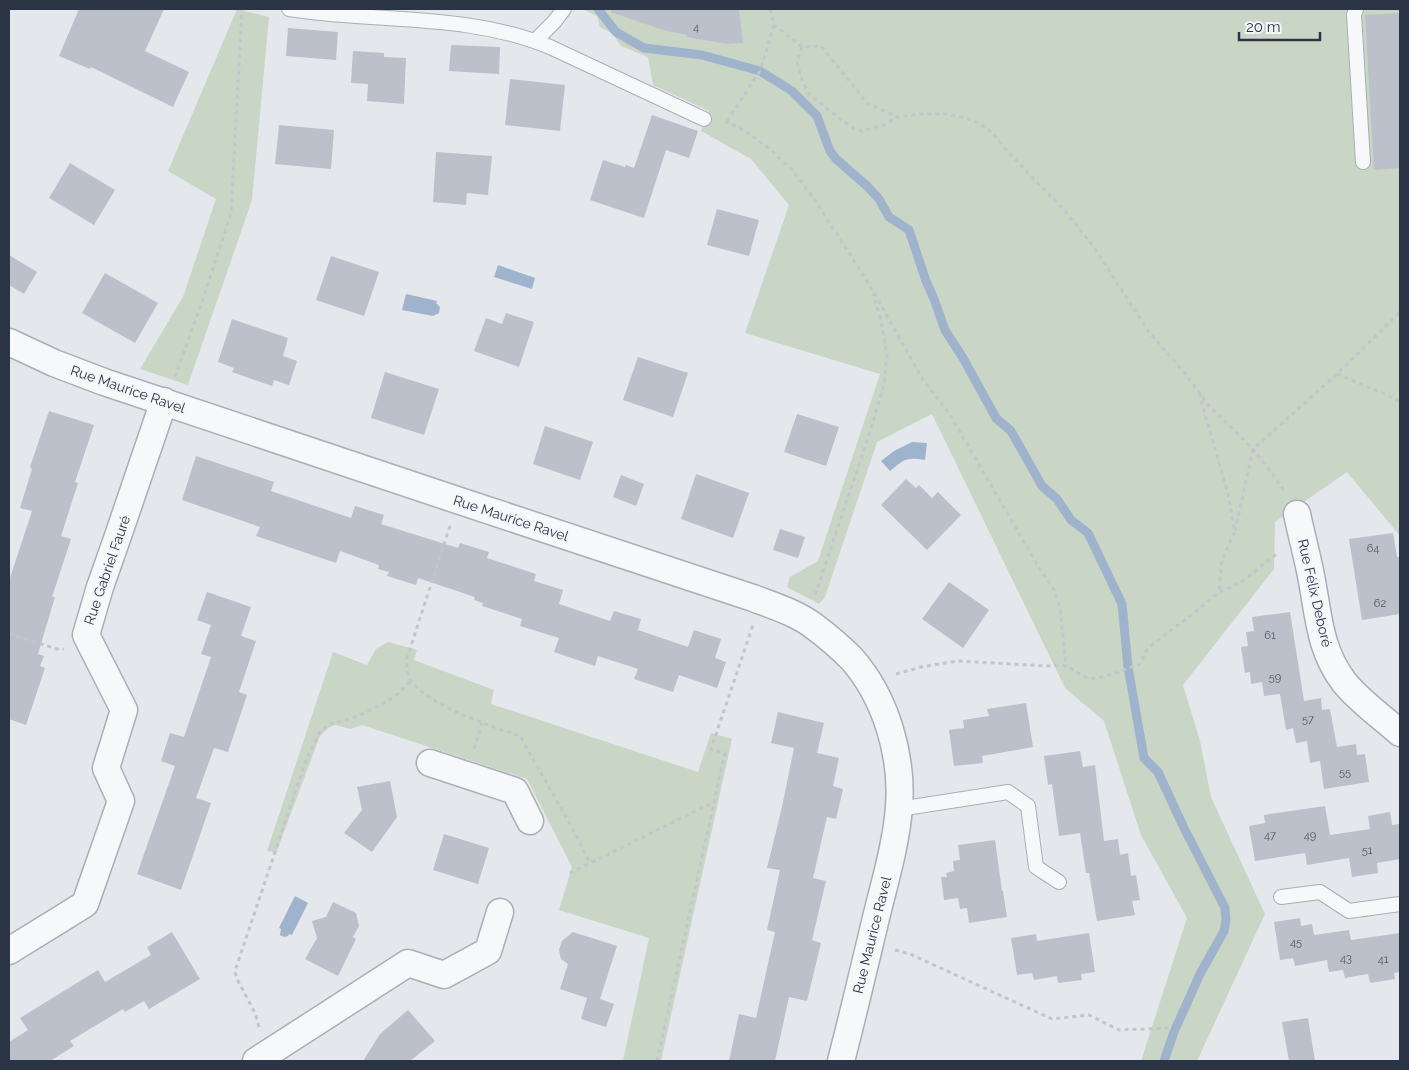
<svg xmlns="http://www.w3.org/2000/svg" width="1409" height="1070" font-family="Raleway,sans-serif">
  <rect width="100%" height="100%" fill="#e4e7ec"/>
  <path fill="#c9d6c5" d="M237,9L269,17L252,200L188,385L140,369L183,297L216,199L168,171Z
    M582,9H1400V536L1347,472L1275,522L1274,569L1183,685L1200,741L1211,797L1265,914L1197,1061H1141L1187,918L1141,835L1104,721L1065,688L932,414L877,442L825,597L819,604L787,587L790,577L818,561L880,374L745,333L789,205L751,159L701,131L709,111L653,85L648,57L621,46L613,34L600,27L597,16Z
    M388,642L417,650L414,660L494,690L491,704L698,772L711,733L732,739L661,1061H623L649,938L559,910L572,867L527,779L362,725L350,729L335,725L328,728L320,736L276,853L267,851L333,652L367,665L376,649Z"/>
  <path fill="#9fb4cc" d="M498,265L535,278L532,289L494,277Z
    M406,294L437,301L436,303L440,307L439,313L433,316L402,310Z
    M912,442L927,443L925,460C906,457 905,459 890,471L881,461L894,451Z
    M295,896L308,903L292,935L289,934L288,936L284,937L280,935L281,929L279,928Z"/>
  <g fill="none" stroke-linecap="round" stroke-linejoin="round">
    <path stroke="#9fb4cc" stroke-width="9" d="M598,9L616,32L644,48L702,55L760,71L792,91L817,116L830,151L836,159L867,186L879,199L889,217L909,230L926,281L934,299L945,330L963,358L996,418L1011,431L1042,486L1057,499L1071,520L1088,533L1122,604L1128,667L1144,758L1158,772L1184,828L1225,908L1226,920L1224,931L1200,974L1174,1032L1164,1061"/>
  </g>
  <path fill="#bbc0ca" d="M79,9H164L145,51L189,72L173,107L91,67L90,69L59,56Z
    M611,9H739L743,43L727,44L687,37V35L663,30L611,12Z
    M1400,13V168L1374,170L1365,15Z
    M288,28L338,32L336,60L286,56Z
    M451,45L500,47L499,74L449,71Z
    M353,51L384,53V57L406,58L404,104L367,101L368,84L351,83Z
    M510,79L565,85L560,131L505,125Z
    M652,115L698,131L689,158L666,150L644,218L590,200L603,160L625,167L626,165L634,168Z
    M279,125L334,130L331,169L275,164Z
    M436,152L492,156L488,195L467,193L466,205L433,202Z
    M70,163L115,190L94,225L49,198Z
    M717,209L759,220L749,256L707,245Z
    M9,255L37,272L24,294L9,285Z
    M331,256L379,272L364,316L316,300Z
    M105,273L158,303L135,343L82,313Z
    M506,313L534,322L519,367L474,351L486,318L502,324Z
    M232,319L288,338L283,356L297,361L289,385L274,380L272,386L232,372L234,368L218,362Z
    M638,357L688,373L673,417L623,400Z
    M385,372L439,389L424,435L371,418Z
    M49,411L94,425L75,482L78,483L61,536L71,539L52,597H55L38,654L44,656L40,666L45,668L26,725L9,719V581L32,511L20,508L32,469L30,467Z
    M797,414L839,427L826,466L784,452Z
    M545,426L593,442L580,480L533,464Z
    M196,456L274,482L271,491L351,518L355,506L384,515L381,524L458,548L460,543L489,552L487,558L536,574L534,581L563,590L559,604L610,621L614,611L641,619L638,630L688,647L694,630L721,639L715,658L726,662L717,688L679,675L673,692L634,679L638,669L598,656L595,666L554,652L559,638L520,626L522,619L482,606L483,603L474,600L475,597L418,578L416,585L387,576L389,572L378,569L379,565L340,551L336,563L256,536L260,527L182,500Z
    M696,474L749,493L733,538L681,519Z
    M621,475L644,484L636,506L613,497Z
    M906,479L916,488L919,485L932,498L938,492L961,515L927,550L881,505Z
    M780,529L805,537L798,558L773,550Z
    M1393,533L1397,557H1400V614L1362,620L1349,539Z
    M949,582L989,610L963,648L922,619Z
    M207,592L251,607L241,636L256,641L239,692L247,695L228,752L214,748L196,798L211,803L181,890L137,874L175,766L161,761L170,733L184,737L211,657L201,654L211,625L197,620Z
    M1290,612L1304,701L1321,698L1322,710L1330,709L1337,747L1356,744L1357,755L1365,754L1369,782L1324,789L1320,761L1310,763L1307,741L1296,743L1293,728L1286,730L1280,694L1264,696L1262,682L1251,684L1250,672L1245,673L1241,647L1248,646L1246,632L1254,631L1252,617Z
    M1026,703L1033,747L982,756L983,763L954,766L949,730L964,728L963,720L989,716L987,709Z
    M778,712L824,723L817,753L839,758L833,786L843,789L836,819L827,817L813,878L826,881L812,940L821,943L807,1001L789,997L775,1061H729L739,1014L756,1018L775,932L767,930L780,870L767,868L782,807L794,748L771,743Z
    M1080,751L1083,767L1095,765L1104,841L1118,839L1120,855L1128,853L1131,876L1136,875L1140,900L1132,901L1135,915L1097,921L1089,873H1086L1080,833L1059,836L1052,784L1048,785L1044,756Z
    M390,781L397,817L372,852L344,833L362,810L357,787Z
    M1325,806L1330,835L1370,829L1368,816L1390,812L1392,825L1400,824V859L1377,863L1378,873L1352,877L1349,858L1307,865L1305,853L1255,861L1249,826L1265,823L1264,815Z
    M444,834L489,848L478,884L433,870Z
    M995,840L1002,891H1003L1007,917L969,923L967,908L960,909L958,898L944,900L941,877H947L946,873L954,871L953,861L960,860L958,845Z
    M333,902L356,913L359,926L353,937L356,939L338,976L305,959L317,938L312,921L326,917Z
    M1300,918L1301,926L1312,924L1314,935L1349,930L1351,940L1400,933V972L1394,973L1395,979L1370,983L1368,974L1345,978L1343,970L1329,972L1327,960L1295,966L1293,958L1280,960L1274,922Z
    M172,932L200,979L149,1009L144,1001L125,1012L123,1009L70,1041L74,1046L50,1061H9V1042L28,1030L20,1018L98,970L105,982L151,955L147,947Z
    M573,932L617,946L600,999L614,1004L606,1027L581,1019L587,998L560,989L568,964L561,959L559,950L562,941Z
    M1089,933L1095,972L1081,974L1082,980L1058,983L1057,976L1034,980L1032,973L1017,975L1011,938L1036,934L1037,941Z
    M408,1010L435,1041L410,1061H363L380,1034Z
    M1308,1018L1315,1061H1289L1282,1022Z"/>
  <g fill="none" stroke-linecap="round" stroke-linejoin="round">
    <g stroke="#a9aeb7" stroke-width="16">
      <path id="lane" d="M289,9C303,11 317,13 331,14C405,21 480,18 550,47L704,119
        M1356,9L1354,15L1363,162
        M535,41L554,22L564,9
        M899,809L1008,792L1028,806L1036,867L1059,882
        M1281,897L1320,892L1349,911L1400,904"/>
    </g>
    <g stroke="#a9aeb7" stroke-width="29">
      <path id="street" d="M9,342L54,363L104,382L463,502L753,598C774,606 797,613 815,627C827,636 841,648 852,659C886,698 903,756 899,807C896,846 884,884 875,922C864,968 853,1015 841,1061
        M1297,514C1302,537 1308,559 1312,581C1319,619 1320,650 1344,682C1359,701 1382,717 1400,733
        M430,763L515,791L530,821
        M9,951L85,904L121,801L106,768L124,710L86,635L100,587L119,533L164,401
        M256,1061L408,963L444,975L488,951L500,912"/>
    </g>
    <path stroke="#c2c5cb" stroke-width="3" stroke-dasharray="4 4" stroke-linecap="butt" d="M770,9L774,25L802,47L821,46L868,104L898,117L922,114H947L965,118L979,123L991,132L1011,155L1065,211L1093,246L1149,332L1184,372L1209,406L1253,449L1273,475L1285,492
      M802,47L797,61L800,75L808,93L840,119L853,128L862,131L883,125L898,117
      M725,121L747,132L771,150L792,170L815,200L872,289L923,380L949,413L1041,571L1054,590L1060,608L1066,666
      M727,121L760,71L774,25
      M1337,374L1387,395L1400,402
      M175,377L204,296L231,213L242,9
      M1199,393L1228,494L1235,531L1222,560L1219,592
      M450,526L407,658C407,663 406,669 408,674C416,702 493,727 520,736L570,824L590,863
      M1235,531L1253,449L1337,374L1400,312
      M815,595L871,429L884,384L887,356L881,320L873,294
      M9,634L57,649H64
      M896,674L921,667L957,661L1047,666C1053,666 1060,664 1066,666C1075,670 1081,677 1091,678C1101,680 1129,668 1140,664L1147,649L1199,609L1219,592L1240,583L1278,553
      M474,749L482,723
      M570,873L714,802
      M895,950L910,954L1052,1019L1089,1015L1119,1030L1169,1028
      M259,1027L255,1013L236,977L235,971L306,760L320,732L329,724L353,718L381,705L394,697L411,681
      M657,1061L725,753L711,749L753,625"/>
    <use href="#lane" stroke="#f7f8fa" stroke-width="14"/>
    <use href="#street" stroke="#f7f8fa" stroke-width="26"/>
  </g>
  <g text-anchor="middle" dominant-baseline="central" stroke-width="4" stroke-linejoin="round" paint-order="stroke">
    <g font-size="11" fill="#4f5766">
      <text x="696" y="27">4</text>
      <text x="1373" y="548">64</text>
      <text x="1380" y="603">62</text>
      <text x="1270" y="635">61</text>
      <text x="1275" y="677">59</text>
      <text x="1308" y="719">57</text>
      <text x="1345" y="772">55</text>
      <text x="1270" y="835">47</text>
      <text x="1310" y="835">49</text>
      <text x="1367" y="850">51</text>
      <text x="1296" y="942">45</text>
      <text x="1346" y="958">43</text>
      <text x="1383" y="959">41</text>
    </g>
    <g font-size="14" fill="#2b3445" stroke="#f4f6f9">
      <text transform="translate(128 389) rotate(19)">Rue Maurice Ravel</text>
      <text transform="translate(511 518) rotate(18)">Rue Maurice Ravel</text>
      <text transform="translate(107 570) rotate(-71)">Rue Gabriel Fauré</text>
      <text transform="translate(1315 593) rotate(77)">Rue Félix Deboré</text>
      <text transform="translate(872 935) rotate(-76)">Rue Maurice Ravel</text>
    </g>
  </g>
  <rect width="1409" height="1070" fill="none" stroke="#2b3445" stroke-width="20"/>
  <path d="M1239 32v8h81v-8" fill="none" stroke="#2b3445" stroke-width="2.5"/>
  <text x="1246" y="32" font-size="15" fill="#2b3445" stroke="#f4f6f9" stroke-width="4" paint-order="stroke">20 m</text>
</svg>
